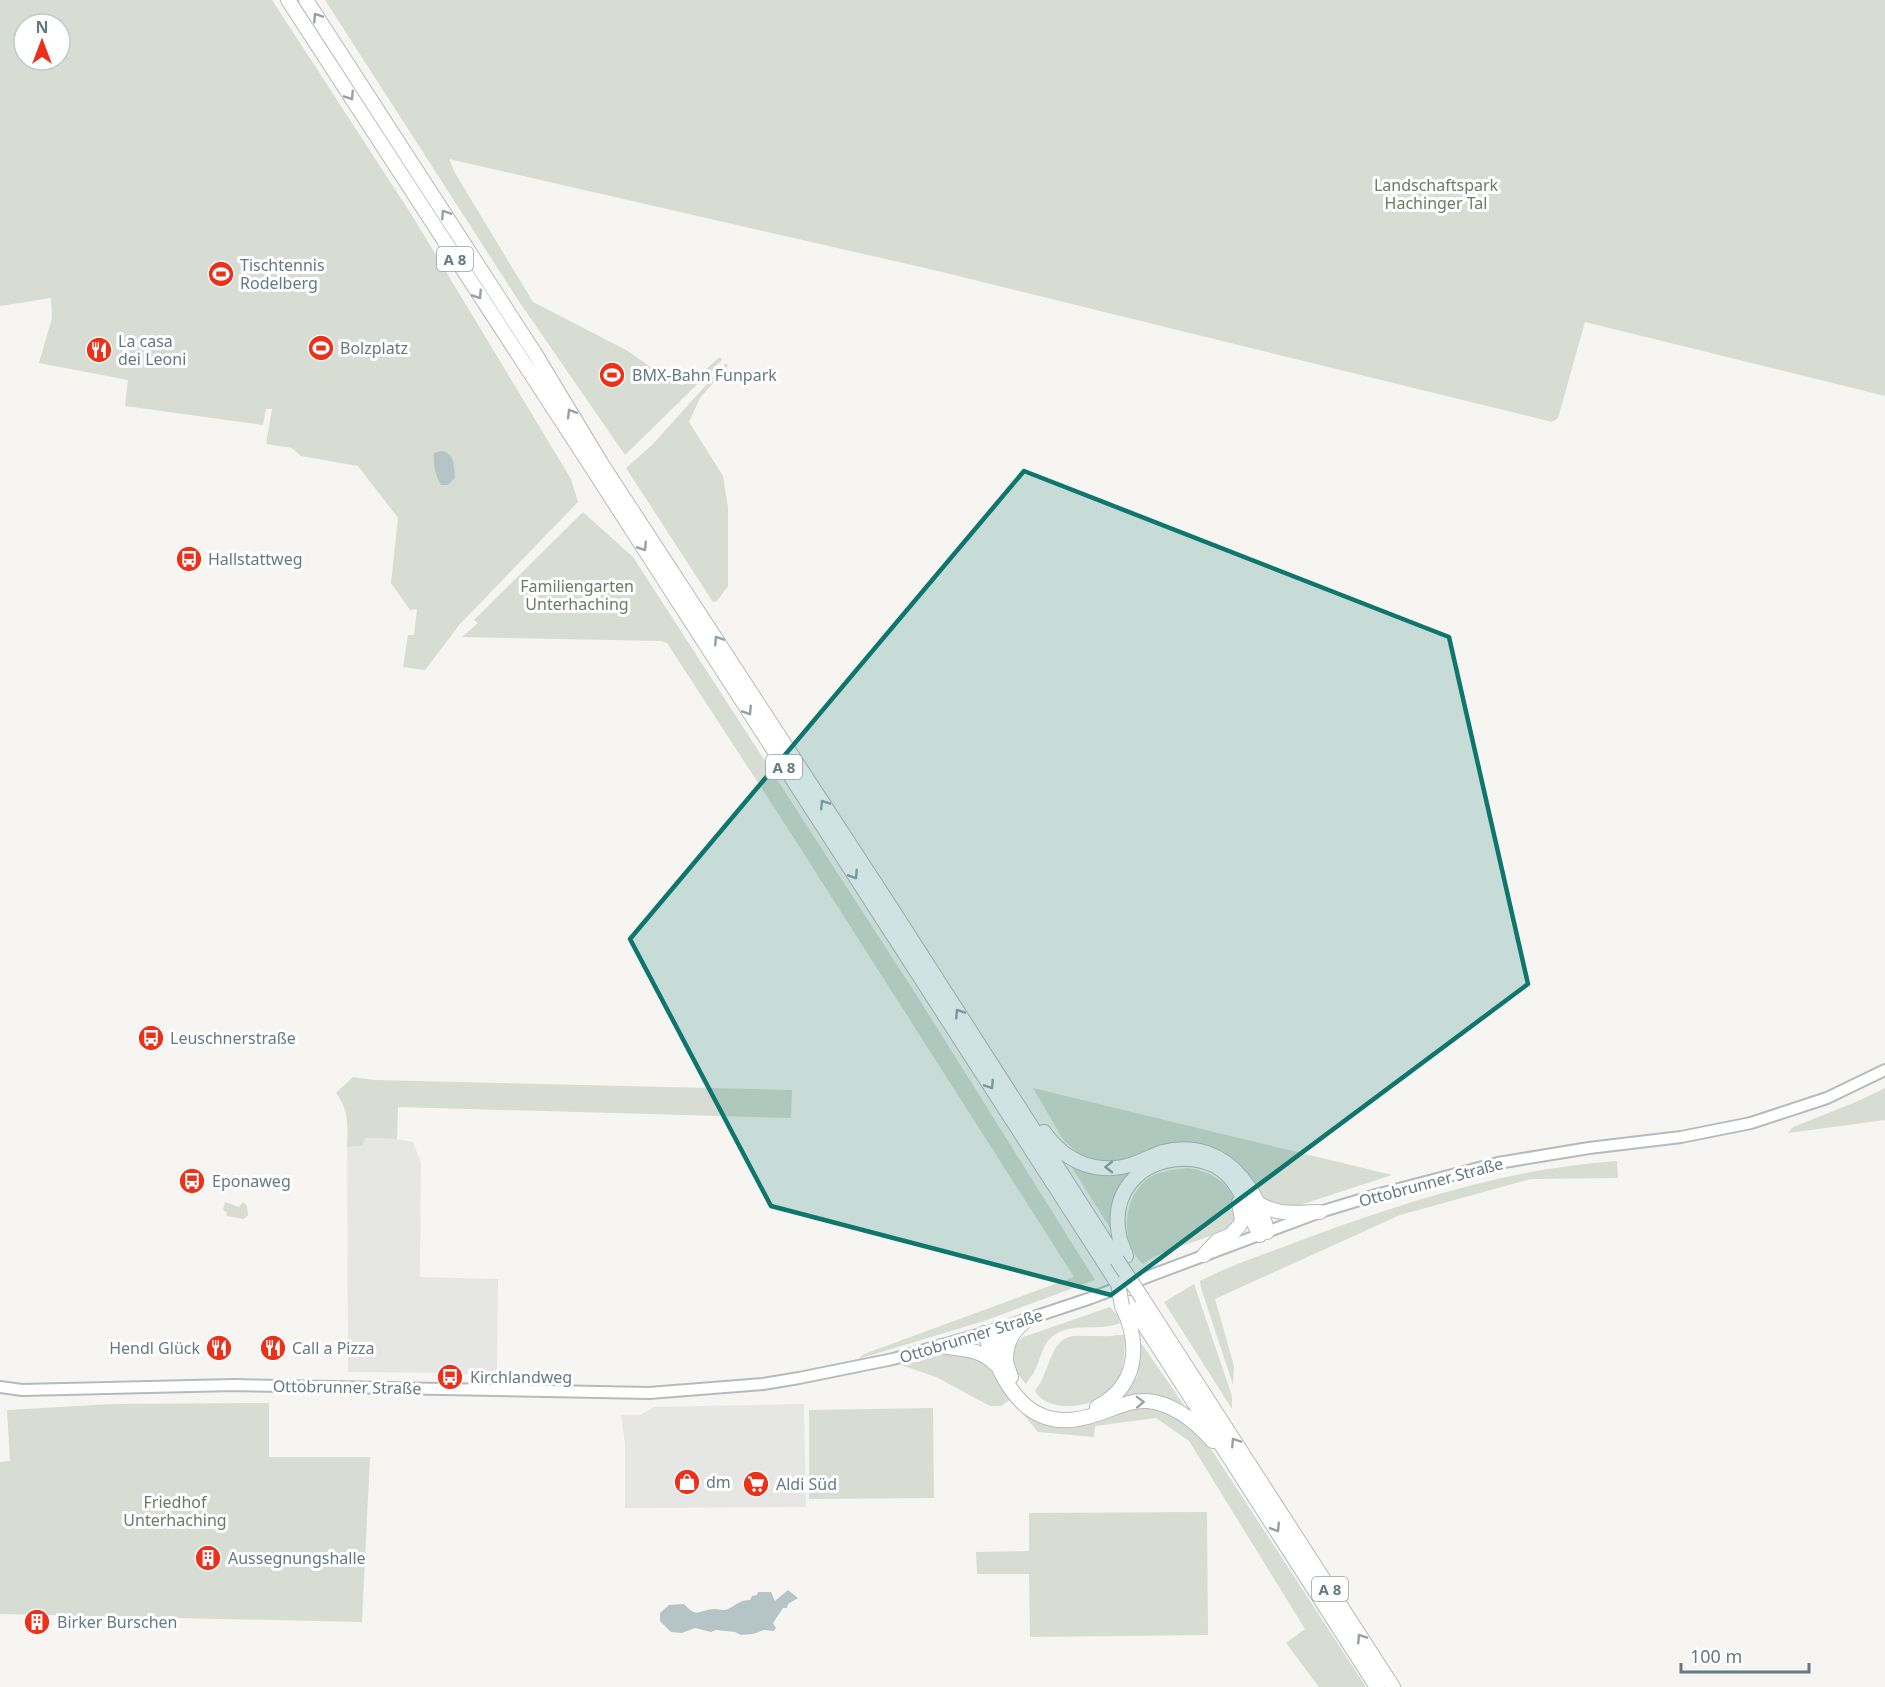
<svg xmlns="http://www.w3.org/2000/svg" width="1885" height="1687" font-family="'Noto Sans',sans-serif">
  <rect width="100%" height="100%" fill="#f6f5f1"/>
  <path fill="#e6e7e5" d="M365,1138L397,1139L413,1142L421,1163L420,1277L498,1279L497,1377L455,1373L348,1372L347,1147L362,1146Z
    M804,1404L806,1507L625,1508V1444L621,1415H640L654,1407Z"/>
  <path fill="#d7ddd2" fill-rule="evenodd" d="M0,0H272L413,217L571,479L578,502L460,624L425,670L403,667L408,635H414L417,609L410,610L391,583L398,518L358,466L301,456L292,448L266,444L272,409H266L263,425L125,406L128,380L39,363L52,318L51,298L0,306ZM24,24H60V60H24Z
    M325,0H1885V396L1585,322L1558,418L1552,422L938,271L449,159L455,173L533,302L628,351L666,378L682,385L693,380L720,357L722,360L625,455L520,303Z
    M726,363L728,366L700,398L689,422L723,476L728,508V586L717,601L713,602L626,468L652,445Z
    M583,512L633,557L919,999L1095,1280L984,1321L858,1359L864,1354L1074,1277L790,832L667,643L660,641L462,637L478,623L474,620Z
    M353,1077L373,1080L792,1090L791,1118L398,1107L397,1139L365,1138L362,1146L347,1147C348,1128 349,1109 336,1093Z
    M1033,1088L1392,1175L1297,1206H1274L1261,1196L1240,1164L1210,1148L1135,1157L1113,1162L1094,1160L1078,1153L1064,1141Z
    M1885,1088V1120L1788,1133L1793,1127L1856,1102Z
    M1617,1161L1618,1178L1531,1179L1400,1215L1215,1299L1234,1366L1233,1385L1201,1288L1200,1281C1235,1263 1271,1252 1307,1238C1407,1201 1511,1168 1617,1161Z
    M1069,1163L1133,1169C1114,1193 1112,1202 1112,1231Z
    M1187,1168C1216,1171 1242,1191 1235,1223C1207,1242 1171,1245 1143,1264C1120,1244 1122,1200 1146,1180C1157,1171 1173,1170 1187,1168Z
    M225,1202L239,1207L243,1202L247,1206L248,1215L244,1219L227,1216L226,1212L223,1210Z
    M1194,1284L1232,1396V1409L1164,1302Z
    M1110,1307L1118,1316L1120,1323C1096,1333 1067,1319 1048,1341C1041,1350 1039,1363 1034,1372C1032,1376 1028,1380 1026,1384C1011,1367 1004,1354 1023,1337Z
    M1117,1335H1125C1124,1353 1125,1369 1116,1385C1103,1407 1048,1416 1035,1391C1038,1386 1042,1381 1044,1375C1051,1360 1054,1338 1074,1336C1089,1335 1103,1338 1117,1335Z
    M1141,1343L1184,1405L1165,1397H1122L1137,1377Z
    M942,1354C990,1353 986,1366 1010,1400L1001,1406H990L936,1377L901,1365Z
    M269,1403V1457H370L362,1622L0,1614V1462L10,1461L7,1410L113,1404Z
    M1158,1405L1200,1432L1366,1687H1319L1286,1643L1305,1629L1189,1441L1156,1418L1095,1426L1094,1437L1038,1432L1020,1410L1023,1408L1040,1417L1121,1407Z
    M933,1408L934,1498L809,1499V1410Z
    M1207,1512L1208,1635L1030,1637L1029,1574H977L976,1552L1029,1551V1513Z"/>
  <path fill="#b5c5c7" d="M441,451C455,453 454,466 455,478L448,485H441C435,476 433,463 434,453Z
    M788,1590L798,1598L788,1604L787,1608H783L773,1623L776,1628L774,1631L764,1630L753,1634L741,1635L735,1632L716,1630L711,1632L695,1628L682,1633L671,1632L660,1621V1613L669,1605L684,1604C698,1619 698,1610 714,1609C719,1609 723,1611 728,1609C736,1605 740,1600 750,1600L752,1596L757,1595L758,1592H771L775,1601Z"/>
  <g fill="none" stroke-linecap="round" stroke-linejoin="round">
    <g stroke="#b4bbbe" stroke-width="14">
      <path id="secondary" d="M0,1387L22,1390L234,1385L649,1393L763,1384L799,1378L893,1359L995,1330L1091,1298L1320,1212L1376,1195L1498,1163L1589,1148L1681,1137L1751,1123L1827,1098L1885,1070"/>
    </g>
    <g stroke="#b5b9bb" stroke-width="16">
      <path id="highway" d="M288,0L594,471L1118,1284
        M306,0L534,352L601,463L890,906L1117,1260
        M1044,1132C1065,1162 1098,1176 1133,1164C1143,1161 1153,1155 1163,1152C1194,1144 1222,1154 1242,1178C1256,1195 1263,1211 1267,1232
        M1261,1205C1281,1216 1297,1212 1320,1212
        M1204,1255L1217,1241L1231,1235L1240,1225L1242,1220L1239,1202
        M1126,1256C1124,1249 1120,1242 1119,1235C1111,1193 1138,1162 1179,1159C1195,1158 1210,1161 1223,1171C1242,1186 1248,1214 1260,1235
        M1142,1298L1393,1687
        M1130,1303L1377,1687
        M995,1330L1011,1377
        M984,1333C1004,1385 1027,1437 1094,1415C1112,1410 1127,1400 1147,1401C1173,1403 1196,1422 1213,1441
        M942,1346C962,1350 980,1348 995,1364
        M1006,1360C1006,1341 1014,1328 1030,1318
        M1097,1407C1138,1386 1141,1344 1122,1306"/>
    </g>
    <use href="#secondary" stroke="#fff" stroke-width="10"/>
    <use href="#highway" stroke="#fff" stroke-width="14"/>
    <g stroke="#b5b9bb" stroke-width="16" stroke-linecap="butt">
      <path id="highway-bridge" d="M1117,1260L1142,1298
        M1118,1284L1122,1306"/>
    </g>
    <use href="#highway-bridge" stroke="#fff" stroke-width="14"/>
  </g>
  <defs><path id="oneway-chevron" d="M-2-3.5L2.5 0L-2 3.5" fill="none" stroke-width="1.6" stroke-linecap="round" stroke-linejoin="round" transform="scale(1.5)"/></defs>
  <g stroke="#92a2a9">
    <use href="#oneway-chevron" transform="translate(317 17) rotate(-123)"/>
    <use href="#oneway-chevron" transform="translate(350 96) rotate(57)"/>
    <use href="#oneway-chevron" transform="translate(445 214) rotate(-123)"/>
    <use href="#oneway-chevron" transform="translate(478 295) rotate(57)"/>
    <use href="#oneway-chevron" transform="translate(571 413) rotate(-121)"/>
    <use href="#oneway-chevron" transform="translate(643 547) rotate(57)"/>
    <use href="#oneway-chevron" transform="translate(718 640) rotate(-123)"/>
    <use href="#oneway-chevron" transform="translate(748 711) rotate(57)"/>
    <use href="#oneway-chevron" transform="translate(824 804) rotate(-123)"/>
    <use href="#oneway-chevron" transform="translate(854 875) rotate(57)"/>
    <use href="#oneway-chevron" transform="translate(959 1013) rotate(-123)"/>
    <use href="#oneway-chevron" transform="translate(990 1085) rotate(57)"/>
    <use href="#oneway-chevron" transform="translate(1109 1167) rotate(179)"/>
    <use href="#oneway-chevron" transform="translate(1140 1402) rotate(-2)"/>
    <use href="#oneway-chevron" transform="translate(1235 1442) rotate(-123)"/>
    <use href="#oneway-chevron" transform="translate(1276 1528) rotate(58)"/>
    <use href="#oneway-chevron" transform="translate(1361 1638) rotate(-123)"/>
  </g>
  <path fill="#0f766e" fill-opacity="0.2" stroke="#0f766e" stroke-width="4.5" stroke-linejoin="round" d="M1024,471L1449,637L1528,984L1111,1295L771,1206L630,939Z"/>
  <defs>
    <g id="stadium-disc" transform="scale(1.35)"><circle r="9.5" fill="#ec311b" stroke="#fff"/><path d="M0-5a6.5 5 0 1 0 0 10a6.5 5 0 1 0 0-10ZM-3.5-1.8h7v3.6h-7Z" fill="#fff"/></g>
    <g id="restaurant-disc" transform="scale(1.35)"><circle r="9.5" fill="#ec311b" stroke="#fff"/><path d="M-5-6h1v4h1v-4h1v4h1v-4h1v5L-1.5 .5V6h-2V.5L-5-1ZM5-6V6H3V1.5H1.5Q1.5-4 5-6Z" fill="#fff"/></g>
    <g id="bus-disc" transform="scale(1.35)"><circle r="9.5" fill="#ec311b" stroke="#fff"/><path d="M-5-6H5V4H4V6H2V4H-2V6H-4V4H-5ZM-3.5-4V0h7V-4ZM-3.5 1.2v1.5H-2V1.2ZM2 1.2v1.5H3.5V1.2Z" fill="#fff"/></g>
    <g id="shop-disc" transform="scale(1.35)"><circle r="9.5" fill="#ec311b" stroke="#fff"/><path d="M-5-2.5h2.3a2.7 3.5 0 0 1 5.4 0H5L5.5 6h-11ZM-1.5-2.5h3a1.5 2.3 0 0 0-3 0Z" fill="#fff"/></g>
    <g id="supermarket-disc" transform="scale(1.35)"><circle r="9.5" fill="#ec311b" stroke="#fff"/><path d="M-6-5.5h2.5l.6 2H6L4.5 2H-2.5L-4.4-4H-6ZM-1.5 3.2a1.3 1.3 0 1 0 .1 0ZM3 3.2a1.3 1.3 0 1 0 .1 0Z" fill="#fff"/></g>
    <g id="building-disc" transform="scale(1.35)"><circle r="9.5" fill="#ec311b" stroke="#fff"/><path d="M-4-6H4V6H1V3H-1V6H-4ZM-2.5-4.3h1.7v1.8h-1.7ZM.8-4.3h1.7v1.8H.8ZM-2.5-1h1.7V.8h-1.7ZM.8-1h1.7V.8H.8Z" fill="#fff"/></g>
  </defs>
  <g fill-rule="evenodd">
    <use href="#stadium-disc" x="221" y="274"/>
    <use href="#stadium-disc" x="321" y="348"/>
    <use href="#restaurant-disc" x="99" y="350"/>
    <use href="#stadium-disc" x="612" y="375"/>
    <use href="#bus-disc" x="189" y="559"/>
    <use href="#bus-disc" x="151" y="1038"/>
    <use href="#bus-disc" x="192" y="1181"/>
    <use href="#restaurant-disc" x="219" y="1348"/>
    <use href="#restaurant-disc" x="273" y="1348"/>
    <use href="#bus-disc" x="450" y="1377"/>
    <use href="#shop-disc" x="687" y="1482"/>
    <use href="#supermarket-disc" x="756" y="1484"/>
    <use href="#building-disc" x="208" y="1558"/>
    <use href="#building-disc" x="37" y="1622"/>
  </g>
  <g text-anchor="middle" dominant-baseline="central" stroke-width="6" stroke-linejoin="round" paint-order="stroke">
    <g fill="#fff" stroke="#92a2a9" stroke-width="1.5">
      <rect x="437" y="247" width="36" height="24" rx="4.5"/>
      <rect x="766" y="755" width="36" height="24" rx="4.5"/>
      <rect x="1312" y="1577" width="36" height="24" rx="4.5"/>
    </g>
    <g font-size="15" font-weight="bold" fill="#637a84">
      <text x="455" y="259">A 8</text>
      <text x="784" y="767">A 8</text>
      <text x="1330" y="1589">A 8</text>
    </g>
    <g font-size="16" fill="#6a7b62" stroke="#fff">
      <text x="1436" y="185">Landschaftspark<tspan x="1436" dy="18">Hachinger Tal</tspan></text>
      <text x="577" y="586">Familiengarten<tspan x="577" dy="18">Unterhaching</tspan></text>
      <text x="175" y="1502">Friedhof<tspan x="175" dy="18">Unterhaching</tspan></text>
    </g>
    <g font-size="16" fill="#637a84" stroke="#fff" text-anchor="start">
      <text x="240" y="265">Tischtennis<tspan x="240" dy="18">Rodelberg</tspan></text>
      <text x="118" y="341">La casa<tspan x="118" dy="18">dei Leoni</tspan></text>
      <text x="340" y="348">Bolzplatz</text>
      <text x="632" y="375">BMX-Bahn Funpark</text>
      <text x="208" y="559">Hallstattweg</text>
      <text x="170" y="1038">Leuschnerstraße</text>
      <text x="212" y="1181">Eponaweg</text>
      <text x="200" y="1348" text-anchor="end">Hendl Glück</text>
      <text x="292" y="1348">Call a Pizza</text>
      <text x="470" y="1377">Kirchlandweg</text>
      <text x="706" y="1482">dm</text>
      <text x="776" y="1484">Aldi Süd</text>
      <text x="228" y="1558">Aussegnungshalle</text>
      <text x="57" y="1622">Birker Burschen</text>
    </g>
    <g font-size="16" fill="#637a84" stroke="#fff">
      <text transform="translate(1431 1182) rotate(-15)">Ottobrunner Straße</text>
      <text transform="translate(971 1336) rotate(-17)">Ottobrunner Straße</text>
      <text transform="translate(347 1387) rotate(1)">Ottobrunner Straße</text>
    </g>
  </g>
  <g transform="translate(42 42)"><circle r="28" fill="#ffffff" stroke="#c1cace" stroke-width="1.5"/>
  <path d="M0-4.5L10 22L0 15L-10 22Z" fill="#ec311b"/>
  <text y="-9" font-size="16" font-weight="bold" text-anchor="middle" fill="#637a84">N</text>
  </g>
  <path d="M1681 1663v9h128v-9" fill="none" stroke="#637a84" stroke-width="3"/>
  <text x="1690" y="1663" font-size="18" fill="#637a84" stroke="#ffffff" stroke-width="4.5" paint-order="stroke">100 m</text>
</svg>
